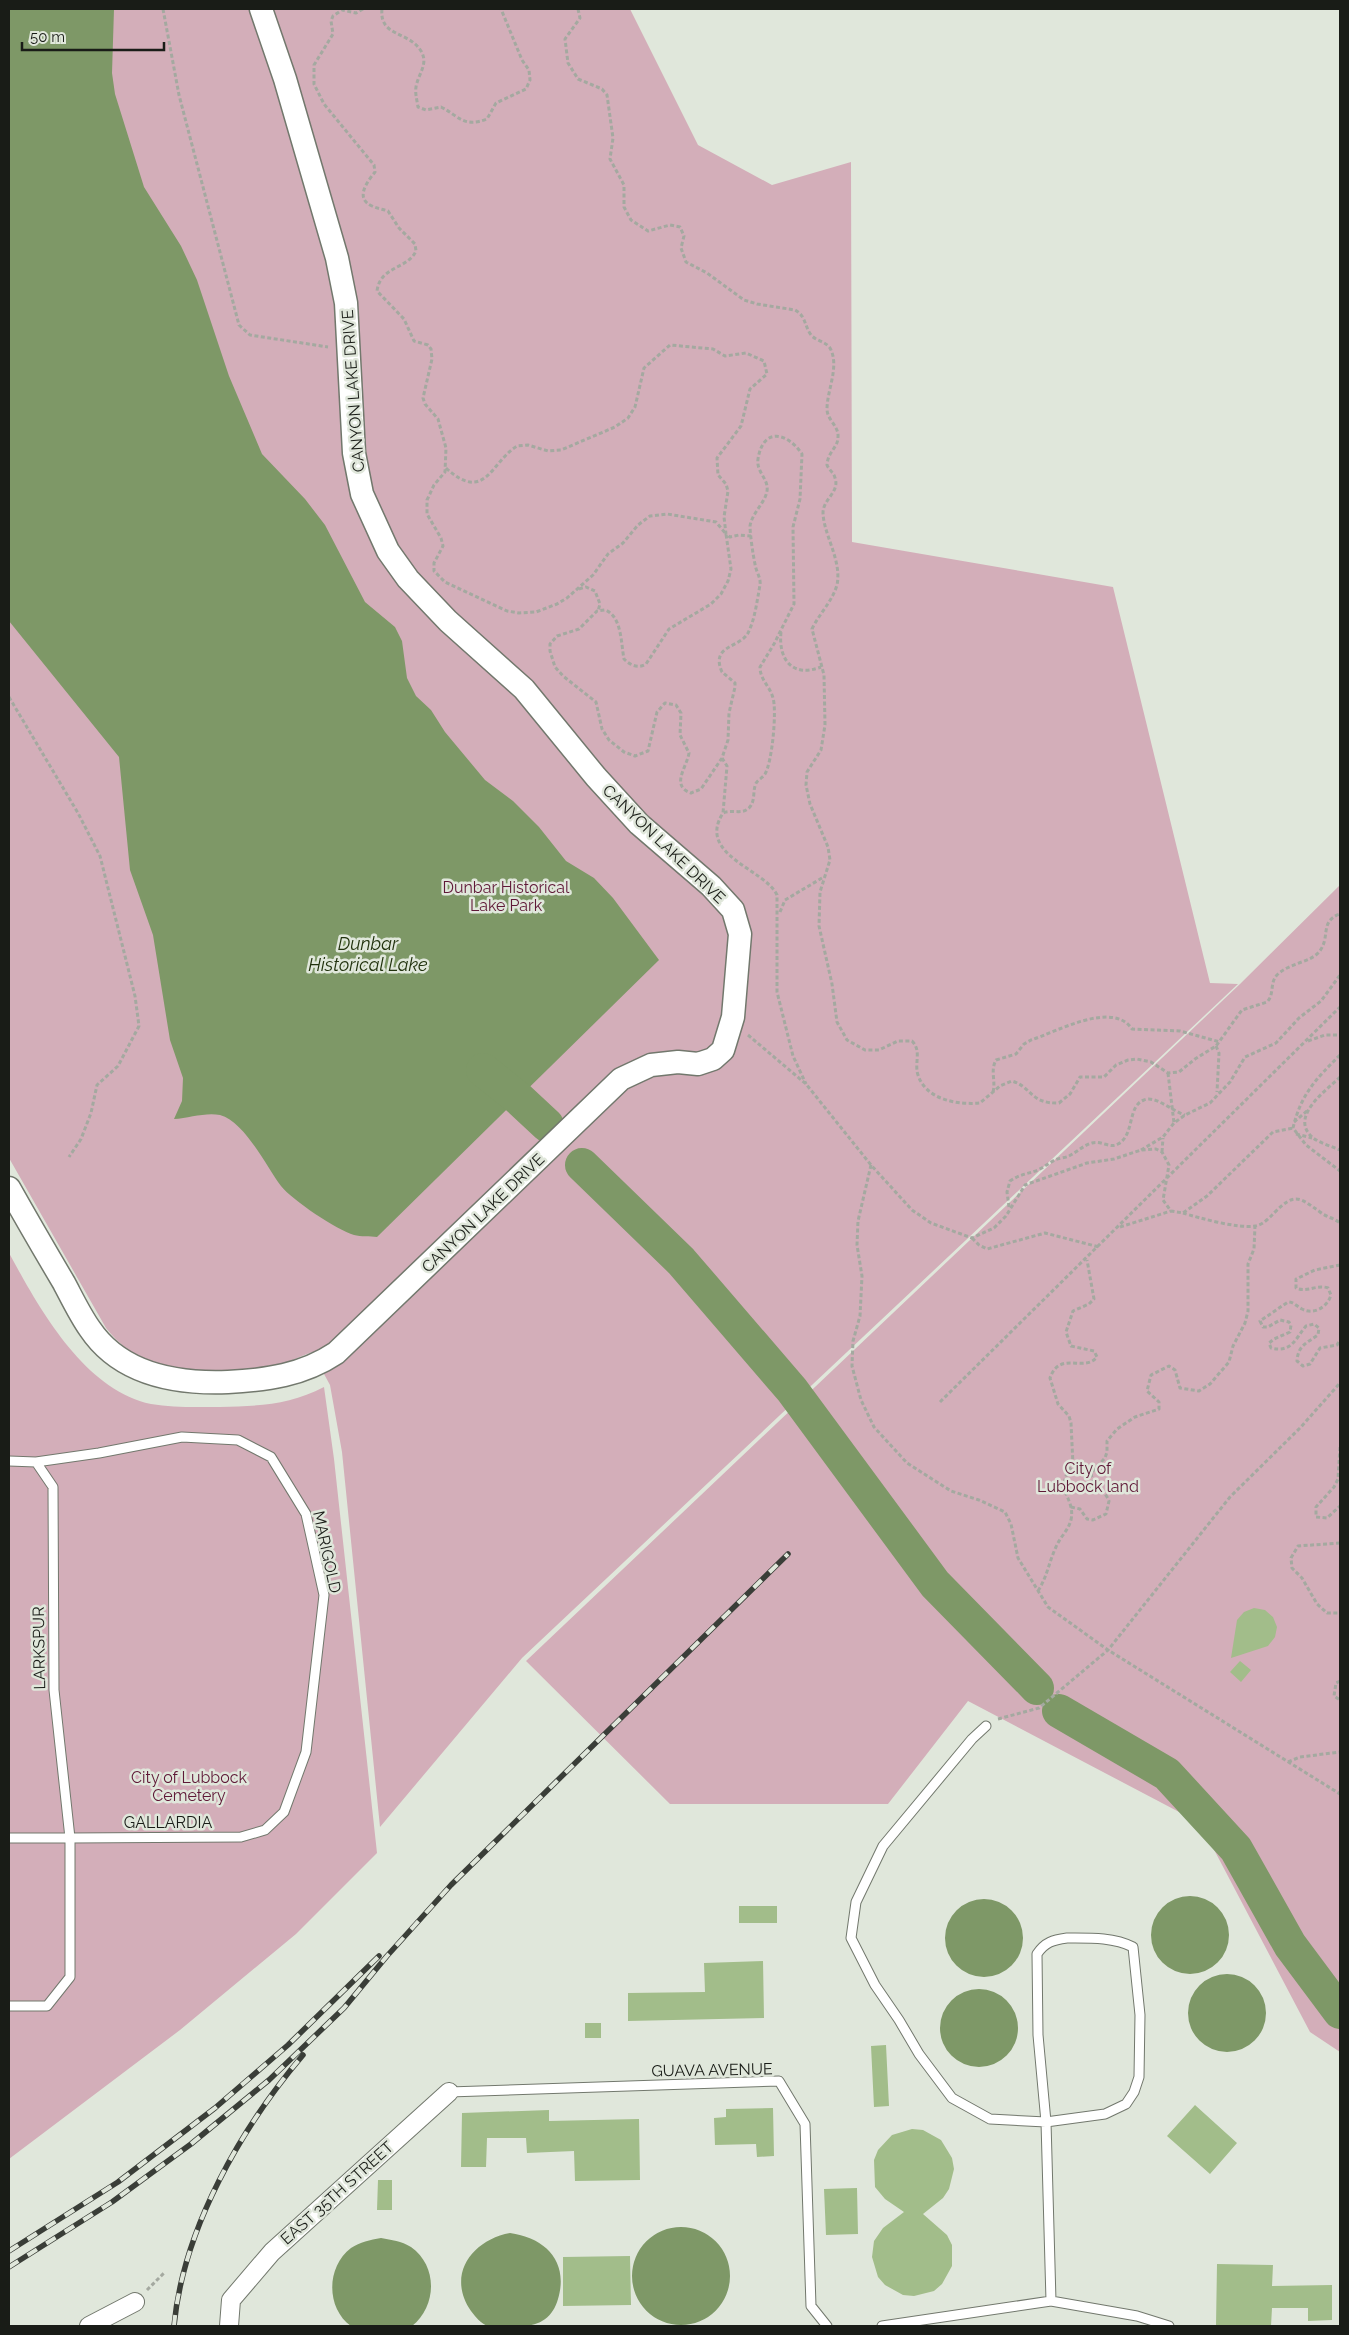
<svg xmlns="http://www.w3.org/2000/svg" width="1349" height="2335" font-family="Raleway,sans-serif">
  <rect width="100%" height="100%" fill="#e0e7db"/>
  <path fill="#d3aeb9" d="M9,9H630L698,145L772,185L851,162L852,542L1113,587L1210,983L1238,984L522,1658L380,1827L342,1452L330,1385L312,1352C297,1358 282,1365 265,1368C238,1372 175,1373 151,1363C132,1355 118,1343 106,1328L9,1158Z
    M1340,885V2052L1310,2032L1200,1823L968,1701L888,1804H670L526,1661L1240,984Z
    M9,1253C39,1308 84,1390 151,1404C173,1408 198,1407 220,1407C258,1406 290,1405 324,1387L334,1459L377,1853L296,1934L180,2030L9,2159Z"/>
  <path fill="#7e9867" d="M9,9H114L112,73L115,94L144,187L181,246L197,280L229,376L262,454L305,499L325,525L365,602L395,627L402,641L407,678L416,696L431,710L445,732L485,780L513,801L539,827L566,861L594,878L613,898L659,960L377,1237C370,1236 361,1237 354,1235C337,1230 292,1200 281,1186C266,1166 245,1122 220,1115C206,1112 189,1118 174,1119L182,1101L183,1078L170,1040L153,935L130,870L119,757L9,621Z
    M1151 1935a39 39 0 1 1 78 0a39 39 0 1 1-78 0Z
    M945 1938a39 39 0 1 1 78 0a39 39 0 1 1-78 0Z
    M1188 2013a39 39 0 1 1 78 0a39 39 0 1 1-78 0Z
    M940 2028a39 39 0 1 1 78 0a39 39 0 1 1-78 0Z
    M632 2276a49 49 0 1 1 98 0a49 49 0 1 1-98 0Z
    M510,2233C546,2238 569,2262 558,2299C553,2317 540,2326 522,2326C512,2326 497,2329 488,2326C481,2324 475,2316 471,2311C446,2275 472,2240 510,2233Z
    M381,2238C392,2240 401,2241 411,2247C438,2266 437,2306 412,2326H351C326,2308 326,2267 351,2248C360,2242 370,2240 381,2238Z"/>
  <g fill="none" stroke-linecap="round" stroke-linejoin="round">
    <path stroke="#7e9867" stroke-width="34" d="M483,1070L518,1098L547,1125
      M582,1165L681,1261L792,1390L935,1584L1037,1688
      M1059,1711L1167,1774L1236,1849L1290,1945L1340,2012"/>
  </g>
  <path fill="#a2bd8a" d="M1254,1608L1265,1610L1273,1617L1277,1627L1275,1637L1268,1646L1231,1658L1237,1620L1244,1612Z
    M1240,1661L1251,1670L1241,1682L1230,1672Z
    M739,1906H777V1923H739Z
    M763,1961L764,2018L628,2021V1993L705,1992L704,1963Z
    M585,2023H601V2038H585Z
    M886,2045L889,2106L874,2107L871,2046Z
    M1195,2105L1237,2143L1210,2174L1167,2136Z
    M773,2108L774,2156L757,2157L756,2144L715,2145L714,2118L726,2117V2109Z
    M549,2110V2121L639,2119L640,2180L575,2181L574,2151L527,2153L526,2138H487L486,2167H461L462,2113Z
    M912,2129L923,2130L941,2140L952,2158L954,2169L949,2189L943,2198L923,2214L947,2235L952,2245V2266L942,2284L934,2291L914,2296L903,2295L885,2285L878,2277L872,2257L874,2241L883,2228L904,2212L885,2199L875,2187L874,2160L878,2150L892,2135Z
    M378,2180H392V2210H377Z
    M857,2188L858,2234L826,2235L824,2189Z
    M630,2256L631,2305L563,2306V2257Z
    M1217,2264L1273,2265L1272,2286L1332,2285V2320L1308,2321V2308H1272L1271,2326H1216Z"/>
  <g fill="none" stroke-linecap="round" stroke-linejoin="round">
    <g stroke="#72786d" stroke-width="11">
      <path id="service" d="M9,1461L36,1462L99,1453L182,1437L238,1440L271,1457L306,1514L324,1595L306,1752L284,1812L265,1830L241,1837L70,1838V1977L47,2006H9
        M9,1838H70L54,1690L53,1487L36,1462
        M1067,1938C1089,1938 1113,1937 1133,1947L1140,2015L1139,2077L1134,2092L1126,2104L1105,2114L1046,2122L1038,2035L1037,1954C1045,1942 1053,1940 1067,1938Z
        M449,2092L779,2081L805,2124L811,2306L827,2326
        M1051,2301L1137,2316L1169,2326
        M882,2326L1051,2301L1046,2122L990,2119L952,2098L919,2054L899,2020L875,1985L851,1938L856,1902L883,1846L972,1739L986,1726"/>
    </g>
    <g stroke="#72786d" stroke-width="20">
      <path id="minor" d="M89,2326L135,2302
        M229,2326L231,2300L272,2252L449,2092"/>
    </g>
    <g stroke="#72786d" stroke-width="25">
      <path id="tertiary" d="M9,1188C27,1220 45,1251 64,1283C72,1298 80,1315 90,1329C121,1375 177,1384 228,1382C267,1380 303,1375 336,1353L621,1079L651,1065L678,1062L698,1064L713,1059L723,1050L733,1017L740,934L733,910L711,886L639,824L596,777L524,689L448,621L408,579L388,551L362,494L354,453L346,303L337,258L285,79L261,9"/>
    </g>
    <path stroke="#a4a9a0" stroke-width="3" stroke-dasharray="4 2.5" stroke-linecap="butt" d="M163,9L179,95L239,325L250,335L328,347
      M363,9L356,13L342,10L333,16L331,21L333,34L314,65V84L324,104L374,165L375,172C368,181 354,198 372,206C378,209 383,209 388,211L399,228L415,244L416,251C408,269 380,266 377,291L404,319L414,341L428,345L431,349L432,359L423,398L425,404L438,419L446,448L445,472L434,485L427,500V514L441,538L443,546L434,563V571L445,582L507,611L519,613L536,612L557,604L567,598L593,575L608,554L623,543L638,525L650,516L667,514L716,522L726,534L731,569L728,581L721,594L711,604L669,629L646,664C638,669 630,665 624,659C621,644 622,616 605,610L597,611L579,629L557,636L550,644V651L555,667L563,676L596,702L602,729L609,740L624,752L635,756L648,751L657,712L665,703L676,705L681,713L680,735L689,753C687,767 670,786 691,793L701,789L722,758L728,740L729,713L735,687V683L722,672C710,645 740,648 748,633C755,619 757,601 760,585C761,577 756,572 755,564C753,555 750,534 750,526C752,513 765,503 767,491C769,479 756,472 758,459C763,427 787,432 802,454L800,499L793,527L794,604L774,644L760,667C760,680 770,686 773,698C777,711 772,763 765,774C762,779 756,780 755,786C753,793 755,802 749,808C742,815 732,809 723,813C696,855 765,869 777,895V992L793,1056L806,1084
      M382,9C379,37 409,31 421,51C429,64 418,74 416,87C415,94 417,100 418,107L426,110L441,107C459,116 463,128 487,119L496,103L526,89L530,80L529,70L522,60L501,9
      M578,9L580,18L565,39L568,63L578,79L602,89L607,95L613,138L610,159L624,185V207L631,220L648,231L670,225L680,227L684,236L681,248L686,262L707,273L744,300L757,304L795,310C806,316 804,325 811,335C816,341 825,341 830,348C840,366 827,390 827,409C827,420 839,426 838,437C838,448 828,451 827,465C829,470 834,473 835,478C840,492 823,499 823,513C824,536 842,560 837,585C832,602 819,614 812,629L824,675L825,725L821,750L807,772L806,785L810,804L828,847L830,860L820,892L819,926L832,984L837,1022L847,1040L865,1050H879L898,1041H912C922,1051 914,1063 918,1075C926,1100 958,1105 980,1103L1000,1086L1012,1081C1032,1087 1030,1104 1059,1103L1070,1094L1080,1077H1104L1116,1065L1128,1060L1137,1059L1151,1062L1168,1073L1179,1072L1195,1059L1216,1046L1242,1010L1267,1002C1275,994 1269,982 1278,974C1290,963 1311,962 1319,952C1331,938 1319,921 1340,914
      M446,468C485,504 491,462 517,446L528,445L548,451L561,450L615,427L628,418L635,407L644,368L670,345L713,349L725,356L746,353L764,361L767,374L750,389L741,426L717,458L718,475L726,484L728,491L724,517L726,534L730,537L739,535L751,536
      M579,589L586,587L595,591L600,604L598,611
      M781,632C778,660 793,678 821,667
      M9,697L78,813L100,856L135,996L139,1026L118,1066L97,1085L91,1113L81,1139L69,1157
      M722,758L727,766L723,813
      M780,912L785,900L822,878
      M748,1035L806,1084L871,1165L912,1210L931,1223L972,1238L994,1228L1006,1216L1025,1185L1087,1163L1114,1159L1141,1150L1156,1149L1162,1152L1169,1165L1163,1200L1171,1211L1183,1213L1207,1196L1273,1132L1293,1128
      M1308,1041L1325,1035H1340
      M1216,1046L1219,1053L1217,1092
      M1340,1055C1316,1079 1301,1094 1293,1128L1306,1145L1340,1171
      M1168,1073L1174,1123
      M1340,1077C1327,1090 1289,1116 1312,1137C1319,1143 1331,1146 1340,1150
      M993,1092C996,1081 990,1071 996,1060L1016,1054L1024,1044L1031,1040C1056,1032 1113,1000 1132,1029L1180,1031L1220,1042
      M1294,1122L1307,1111
      M1296,1134L1312,1138
      M1141,1150L1163,1137L1174,1123L1185,1115L1210,1103L1230,1082L1245,1057L1276,1043L1299,1018L1321,1001L1340,975
      M1162,1152L1163,1138
      M871,1165L858,1221L857,1245L862,1276L860,1316L853,1341L852,1366L861,1400L874,1427L907,1463L951,1491L979,1500L1005,1512L1011,1524L1018,1558L1048,1607L1108,1650L1340,1794
      M1009,1207L1007,1192L1010,1181C1020,1174 1028,1174 1038,1170C1044,1167 1049,1163 1055,1160C1059,1158 1065,1158 1069,1156C1077,1152 1084,1145 1092,1143C1101,1140 1110,1149 1118,1144C1135,1135 1127,1106 1144,1100C1155,1095 1172,1111 1185,1115
      M1183,1213C1199,1218 1239,1229 1255,1226C1263,1225 1269,1218 1274,1213C1295,1192 1299,1197 1320,1212C1326,1217 1334,1218 1340,1223
      M1120,1227L1171,1211
      M972,1238L979,1245L987,1249L1045,1233L1099,1247
      M1340,1265L1315,1270L1296,1279V1288C1307,1293 1317,1284 1328,1288L1331,1295C1327,1308 1313,1315 1302,1309C1296,1306 1294,1302 1288,1302L1260,1321L1263,1327H1268L1280,1320L1289,1322L1291,1325L1290,1332L1274,1339L1269,1343L1271,1348C1292,1353 1295,1339 1306,1326L1314,1324L1319,1328L1318,1335C1307,1343 1298,1345 1297,1361L1303,1366L1310,1364L1320,1348L1337,1345L1340,1340
      M940,1402L1340,1007
      M1340,1447L1338,1479L1334,1487L1316,1507V1517L1327,1518L1340,1506
      M1071,1507L1080,1509L1087,1519L1093,1520L1106,1514L1109,1501C1105,1490 1092,1485 1091,1473L1105,1458L1107,1452V1441L1117,1429L1135,1417L1159,1409V1402L1147,1391L1151,1375L1169,1366L1175,1370L1180,1388L1199,1391L1210,1384L1229,1362L1233,1346L1245,1323L1248,1311V1264L1254,1249L1255,1226
      M1340,1543L1298,1546L1291,1558L1292,1568L1302,1578L1317,1604L1327,1613H1340
      M1038,1591C1047,1577 1049,1562 1056,1547C1060,1537 1068,1531 1071,1520C1076,1497 1052,1490 1073,1465L1071,1423L1069,1416L1058,1404L1050,1378C1060,1350 1084,1373 1097,1357L1094,1351L1071,1346L1066,1332L1073,1311L1089,1304L1094,1299L1087,1260
      M1340,1681L1336,1683L1334,1696L1340,1700
      M998,1719L1039,1708L1108,1650L1230,1497L1300,1428L1340,1383
      M1288,1762L1300,1757L1340,1752
      M147,2290L164,2273"/>
    <use href="#service" stroke="#fff" stroke-width="9"/>
    <use href="#minor" stroke="#fff" stroke-width="18"/>
    <use href="#tertiary" stroke="#fff" stroke-width="22"/>
    <g stroke="#3a3e38" stroke-width="5.5">
      <path id="rail" d="M9,2251L118,2182L215,2108L288,2045L379,1956
        M9,2267L112,2202L191,2144L269,2080L344,2008L387,1956L451,1885L788,1554
        M174,2326C183,2229 241,2128 303,2055"/>
    </g>
    <use href="#rail" stroke="#e0e7db" stroke-width="4" stroke-dasharray="11" stroke-linecap="butt"/>
  </g>
  <g text-anchor="middle" dominant-baseline="central" stroke-width="5" stroke-linejoin="round" paint-order="stroke">
    <g font-size="16" fill="#191c17" stroke="#e0e7db">
      <text transform="translate(353 391) rotate(-94)">CANYON LAKE DRIVE</text>
      <text transform="translate(664 844) rotate(44)">CANYON LAKE DRIVE</text>
      <text transform="translate(483 1213) rotate(-44)">CANYON LAKE DRIVE</text>
      <text transform="translate(327 1552) rotate(78)">MARIGOLD</text>
      <text transform="translate(39 1648) rotate(-91)">LARKSPUR</text>
      <text x="168" y="1822">GALLARDIA</text>
      <text transform="translate(712 2070) rotate(-1)">GUAVA AVENUE</text>
      <text transform="translate(337 2193) rotate(-42)">EAST 35TH STREET</text>
    </g>
    <g font-size="16" fill="#5f1837" stroke="#e0e7db">
      <text x="506" y="887">Dunbar Historical<tspan x="506" dy="18">Lake Park</tspan></text>
      <text x="1088" y="1468">City of<tspan x="1088" dy="18">Lubbock land</tspan></text>
      <text x="189" y="1777">City of Lubbock<tspan x="189" dy="18">Cemetery</tspan></text>
    </g>
    <g font-size="18" font-style="italic" fill="#21320d" stroke="#e0e7db">
      <text x="368" y="943">Dunbar<tspan x="368" dy="21">Historical Lake</tspan></text>
    </g>
  </g>
  <rect width="1349" height="2335" fill="none" stroke="#191c17" stroke-width="20"/>
  <path d="M22 42v8h142v-8" fill="none" stroke="#191c17" stroke-width="2.5"/>
  <text x="30" y="42" font-size="15" fill="#191c17" stroke="#e0e7db" stroke-width="4" paint-order="stroke">50 m</text>
</svg>
